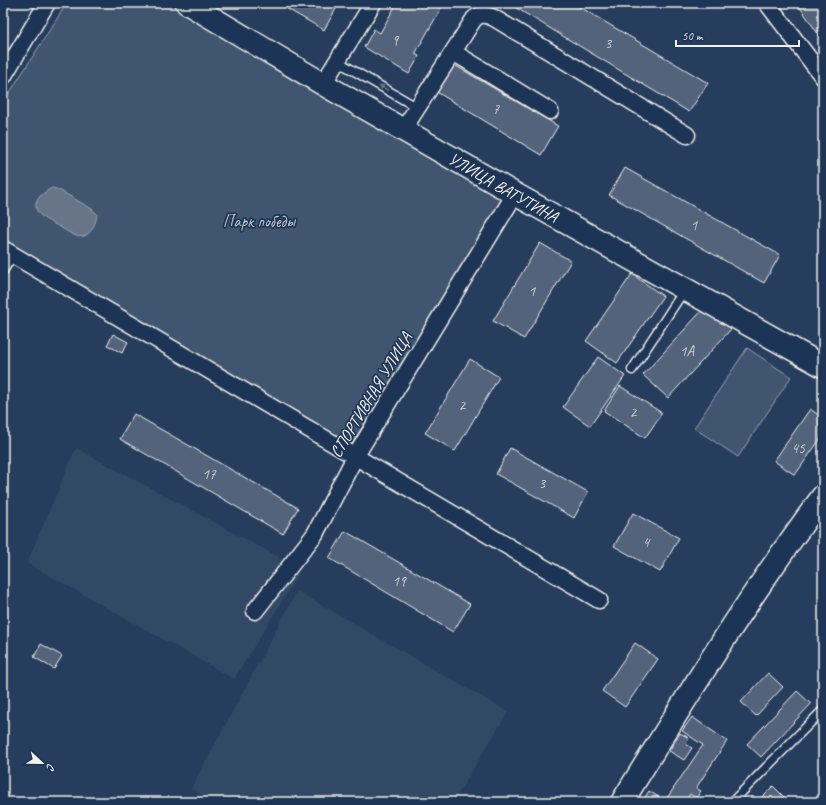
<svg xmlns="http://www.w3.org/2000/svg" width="826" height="805" font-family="Caveat,sans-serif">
  <rect width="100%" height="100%" fill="#263d5d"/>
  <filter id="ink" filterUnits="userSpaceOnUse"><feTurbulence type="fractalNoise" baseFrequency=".025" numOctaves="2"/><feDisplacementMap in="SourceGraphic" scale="8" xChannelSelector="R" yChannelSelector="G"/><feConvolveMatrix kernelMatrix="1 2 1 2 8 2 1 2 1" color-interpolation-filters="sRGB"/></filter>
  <g filter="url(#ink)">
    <path fill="#334966" d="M76,448L277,556L299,574L234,679L27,563Z
      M297,591L508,712L453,802H215L191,789Z"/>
    <path fill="#40546f" stroke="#9aa2ac" d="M67,3H169L328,92L505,197L351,445L3,240V103Z
      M747,348L791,377L738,457L694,428Z"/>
    <path fill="#677588" stroke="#9fa7ae" d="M53,188L59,190L92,209L97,214C96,225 89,240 76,236C71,234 65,230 60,227C52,223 38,217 36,208C34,199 46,190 53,188Z"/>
    <path fill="#52647b" stroke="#f4f1e8" d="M277,3H330L337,7L324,30Z
      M397,3H444L415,54L419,56L409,74L364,47L374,29L380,33Z
      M508,3H573L708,83L689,112Z
      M797,3H823V41Z
      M451,63L558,126L541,155L435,91Z
      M625,168L780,255L764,283L609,195Z
      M540,243L571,261L524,339L493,321Z
      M632,274L663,296L617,363L586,341Z
      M707,305L732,328L668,398L643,375Z
      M113,334L128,342L122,353L107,345Z
      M598,357L625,376L590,426L563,407Z
      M470,359L499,377L455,451L425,433Z
      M620,386L662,413L645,438L604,411Z
      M810,409L823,418V435L795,475L774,461Z
      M134,414L298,508L283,534L120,439Z
      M510,448L588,492L574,518L496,474Z
      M633,513L679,538L660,572L614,546Z
      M345,531L470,604L453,632L329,558Z
      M635,643L658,659L625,707L602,691Z
      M41,644L62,656L54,669L34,657Z
      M768,673L783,687L756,716L741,702Z
      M797,691L811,704L761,757L747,744Z
      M692,717L727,741L696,788L701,791L696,798L690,794L685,802H642L649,791L665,801L703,745L682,731Z
      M680,733L689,738L686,744L692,748L684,760L669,751Z
      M773,786L789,802H757Z"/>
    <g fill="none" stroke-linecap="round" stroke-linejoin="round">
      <g stroke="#f4f1e8" stroke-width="11">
        <path id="lane" d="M337,61L418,108
          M3,271L13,255
          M632,370L685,289
          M732,802L823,710"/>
      </g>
      <g stroke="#f4f1e8" stroke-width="19">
        <path id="street" d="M767,3L823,77
          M453,52L550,111
          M3,77L47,3
          M323,84L373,3
          M403,130L474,19C480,13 486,14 494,18L687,135
          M3,249L599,600
          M255,611L315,534L355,457L515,194"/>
      </g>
      <g stroke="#f4f1e8" stroke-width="25">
        <g id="secondary">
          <path id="s1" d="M187,3L323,84L515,194L823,366"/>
          <path d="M622,802C686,698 750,594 823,496"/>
        </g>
      </g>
      <use href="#lane" stroke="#1d3557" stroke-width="8"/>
      <use href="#street" stroke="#1d3557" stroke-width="16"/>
      <use href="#secondary" stroke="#1d3557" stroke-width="22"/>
    </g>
    <defs><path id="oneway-solid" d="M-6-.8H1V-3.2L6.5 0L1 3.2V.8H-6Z"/></defs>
    <use fill="#68778a" href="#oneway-solid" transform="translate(384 88) rotate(-150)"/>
  </g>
  <g text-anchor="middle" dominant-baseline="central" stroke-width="3.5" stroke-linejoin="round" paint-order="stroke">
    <g font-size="15" fill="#cccecd">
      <text x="395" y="40">9</text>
      <text x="608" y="43">3</text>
      <text x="496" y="109">7</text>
      <text x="694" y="225">1</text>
      <text x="532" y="291">1</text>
      <text x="687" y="351">1А</text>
      <text x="462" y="405">2</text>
      <text x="633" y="412">2</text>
      <text x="798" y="448">45</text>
      <text x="209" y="474">17</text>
      <text x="542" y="483">3</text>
      <text x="646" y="542">4</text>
      <text x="399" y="581">19</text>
    </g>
    <g font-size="17" fill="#f4f1e8" stroke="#1d3557">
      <text stroke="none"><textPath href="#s1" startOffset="366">УЛИЦА ВАТУТИНА</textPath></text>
      <text transform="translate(371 395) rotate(-59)">СПОРТИВНАЯ УЛИЦА</text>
    </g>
    <g font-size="17" fill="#bec2c4" stroke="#1d3557">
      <text x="259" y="221">Парк победы</text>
    </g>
  </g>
  <rect width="826" height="805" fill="none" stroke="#1d3557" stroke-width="16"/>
  <rect x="8" y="8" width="810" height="789" fill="none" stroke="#f4f1e8" stroke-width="1.5" filter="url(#ink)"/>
  <g transform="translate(42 763) rotate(112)" stroke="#1d3557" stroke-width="3" paint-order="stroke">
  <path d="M0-3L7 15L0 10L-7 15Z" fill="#f4f1e8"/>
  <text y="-6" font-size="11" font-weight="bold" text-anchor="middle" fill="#f4f1e8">С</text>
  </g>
  <path d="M676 40v6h123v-6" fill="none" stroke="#f4f1e8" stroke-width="2"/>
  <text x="682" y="40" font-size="12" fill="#f4f1e8" stroke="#1d3557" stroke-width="3" paint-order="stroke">50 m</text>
</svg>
